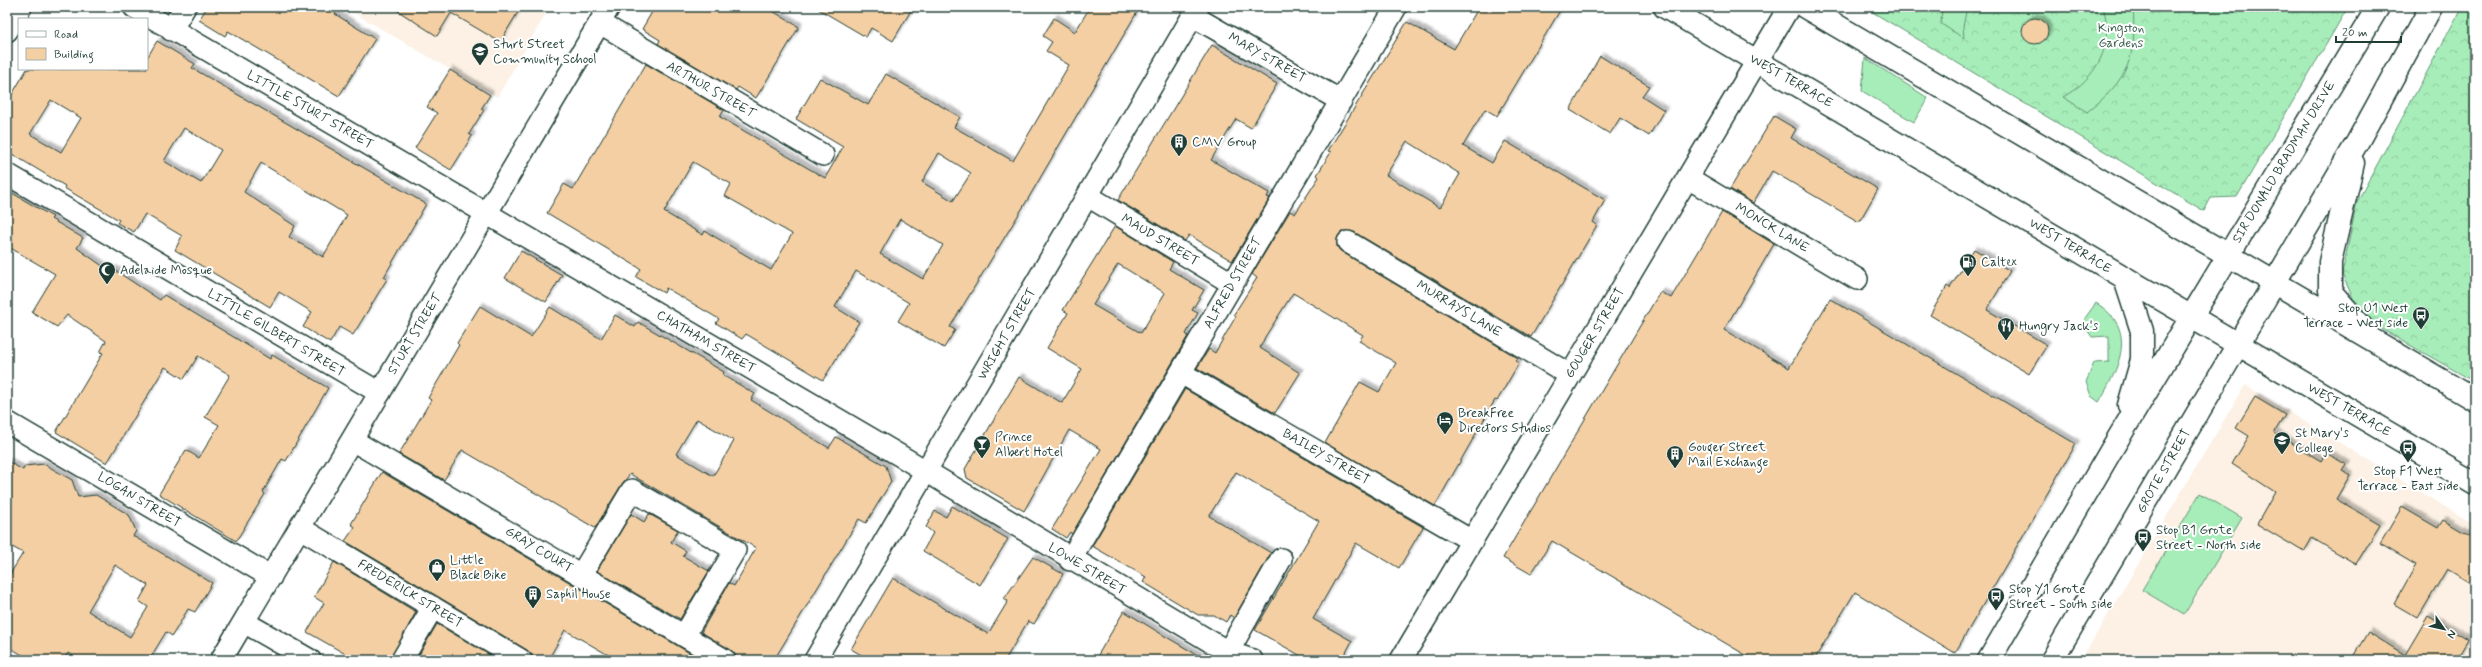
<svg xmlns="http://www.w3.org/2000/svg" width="2482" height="667" font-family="Mynerve,sans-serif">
  <defs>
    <pattern id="forest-crowns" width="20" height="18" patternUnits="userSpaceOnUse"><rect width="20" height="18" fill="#a7edb9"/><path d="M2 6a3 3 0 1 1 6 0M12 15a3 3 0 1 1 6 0" fill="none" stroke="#8fcca0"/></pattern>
    <filter id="shadow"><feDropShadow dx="3.5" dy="-3.5" stdDeviation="1" flood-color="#0004"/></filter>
  </defs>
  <rect width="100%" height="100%" fill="#fff"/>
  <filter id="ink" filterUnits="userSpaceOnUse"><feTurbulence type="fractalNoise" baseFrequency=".025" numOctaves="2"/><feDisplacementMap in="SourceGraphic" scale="8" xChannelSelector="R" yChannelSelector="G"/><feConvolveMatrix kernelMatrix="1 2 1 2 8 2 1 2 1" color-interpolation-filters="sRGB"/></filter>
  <g filter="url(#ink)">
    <path fill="#fcf1e4" d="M344,7H550L497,97Z
      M2245,385L2475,525V660H2081Z"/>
    <path fill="url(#forest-crowns)" stroke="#639576" d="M1864,7H2348L2237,197L2211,198L2204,211Z
      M2462,7H2475V382L2362,318L2342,274L2357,202Z"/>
    <path fill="#a7edb9" stroke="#639576" d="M1942,7H1967L1963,27L1964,38L1941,24Z
      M2103,7H2133C2137,58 2128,80 2087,112L2063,97C2097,78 2115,45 2103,7Z
      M1865,58L1928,98L1914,122L1862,91Z
      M2096,303C2139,329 2119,368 2099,402L2091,396L2086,382L2094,363L2109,362V336L2092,337L2085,327V318Z
      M2200,493L2242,518L2184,615L2142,590Z"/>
    <path fill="#f4cfa4" stroke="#1f3d34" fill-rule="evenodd" filter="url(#shadow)" d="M207,7H339L335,14L375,39L339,96L228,31L225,36L199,20Z
      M392,7H521L500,42L451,13L437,36Z
      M655,7H766L799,27L756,98L738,87L736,90L658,44L660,40L642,29Z
      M815,7H913L893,41L871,28L866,37Z
      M1090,7H1140L1025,204L950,327L955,330L944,348L898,321L909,303L856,271L835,307L859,322L823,380L746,334L742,339L716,323L719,319L666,288L664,293L636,277L641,269L547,213L564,184L573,189L646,64L724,110L720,117L825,178L843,147L796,119L820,78L868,105L886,74L960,117L954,127L1013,161L1069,65L1046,51L1052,42L1043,36L1054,18L1075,32ZM939,153L971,173L953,201L922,182ZM693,162L731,184L725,196L792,234L771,270L705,231L703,235L664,212ZM900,219L943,245L923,279L880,254Z
      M1479,7H1562L1497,116L1485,109L1463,146L1492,163L1505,141L1605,200L1593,222L1597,225L1531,337L1354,232L1343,231L1338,236L1337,247L1342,252L1518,358L1516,361L1519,363L1497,401L1495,400L1435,506L1325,443L1360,382L1379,392L1396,363L1359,341L1363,335L1293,293L1265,337L1260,348L1300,373L1275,413L1197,368L1209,349L1215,353L1236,316L1234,314L1257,278L1252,274L1290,211L1295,214L1319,177L1317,175L1331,152L1328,151L1407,22L1454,49ZM1407,141L1460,174L1440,208L1386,175Z
      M2022 31a13 13 0 1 1 26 0a13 13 0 1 1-26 0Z
      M157,41L195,64L192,68L426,204L384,277L387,279L353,335L339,327L330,343L303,327L312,312L279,292L270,307L175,250L182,236L145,214L134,232L117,223L119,220L64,188L65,186L7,151V103L27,69H147V58ZM51,100L81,118L61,152L30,134ZM184,128L221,150L201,183L164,161ZM261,163L347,215L323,257L289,237L295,226L244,192Z
      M1212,45L1277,84L1251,128L1236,119L1211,160L1269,193L1267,197L1270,198L1232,261L1189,235L1185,241L1118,200Z
      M1600,56L1649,86L1642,96L1664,110L1649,136L1620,118L1610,134L1570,110Z
      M450,70L490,95L481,109L484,110L469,134L472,136L451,170L415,148L437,113L427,107Z
      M1774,116L1796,129L1791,138L1878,189L1859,222L1772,171L1753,203L1730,189Z
      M7,190L53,217L51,219L83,238L77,248L111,272L113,269L160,300L164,295L270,359L272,355L328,388L286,461L282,459L263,492L265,494L236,541L159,494L186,450L199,458L219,425L205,417L230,375L198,356L184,379L165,367L107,463L56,432L103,353L100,352L106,341L67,315L57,327L32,312L55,274L7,246Z
      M1722,212L1774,244L1724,330L1789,368L1830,299L2076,444L1955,653L1855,592L1814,660H1754L1552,541L1531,574L1503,558L1660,292L1671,298Z
      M1115,226L1173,262L1169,269L1204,290L1192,310L1198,313L1186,334L1188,336L1072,534L1070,532L1066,538L1052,529L1101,449L1069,430L1024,511L967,478L965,469L1019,377L1062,403L1082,369L1047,348L1068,313L1063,310ZM1118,264L1165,293L1141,333L1093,305Z
      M1974,249L2010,271L1987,310L2047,345L2029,374L1930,315L1947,286L1950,288Z
      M521,251L562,275L546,302L505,278Z
      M480,306L531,337L550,307L601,339L615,315L635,327L638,322L724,372L723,375L755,394L751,400L829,448L836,437L886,466L891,482L866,523L859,519L774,660H737L731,650L701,632L729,583L734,586L756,548L630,474L622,484L595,528L462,450L444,480L399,454L431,400L428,398L459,345L457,343ZM697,419L734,441L713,476L676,454Z
      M1185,389L1423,527L1399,568L1356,543L1313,619L1352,641L1342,660H1308L1255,630L1319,521L1236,472L1209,516L1271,553L1234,618L1230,615L1226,622L1214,615H1198L1143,582L1146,577L1092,546Z
      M2255,397L2285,415L2274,433L2321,461L2326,453L2347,465L2343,471L2350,475L2336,499L2380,525L2356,564L2312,538L2304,552L2257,524L2275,492L2232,464L2249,436L2236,428Z
      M7,461L23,470L25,466L44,464L72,480L78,497L96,495L129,515L136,531L133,536L212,583L195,612L188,609L172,636L166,632L149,660H79L68,653L64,660H31L7,646V579L23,553L7,544ZM115,565L148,585L139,601L148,607L130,637L88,611Z
      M382,472L678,646L701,660H617L565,630L548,660H533L527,650L345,541L355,527L351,524Z
      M952,506L1008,539L980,585L923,551L933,533L926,527L935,511L946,517Z
      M2402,507L2438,528L2443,520L2475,539V586L2447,569L2418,618L2394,604L2416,565L2380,544Z
      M631,514L644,522L649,514L678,530L671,542L686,551L683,556L709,571L680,619L597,571Z
      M1033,557L1063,574L1034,624L1028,621L1005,660H870L851,649L893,578L988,634L1008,601L1004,599Z
      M334,562L416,612L390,660H356L307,632L324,603L314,597Z
      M1124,611L1163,635L1206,660H1095Z
      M2428,616L2468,640L2456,660H2351L2368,632L2405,655Z
      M437,624L498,660H416Z"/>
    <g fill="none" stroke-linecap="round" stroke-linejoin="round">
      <g stroke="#1f3d34" stroke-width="24">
        <path id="minor" d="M134,7L899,455L1228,652L1252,660
          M1193,16L1341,101
          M600,23L823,155
          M171,30L185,7
          M7,31L21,7
          M7,174L380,393
          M1688,178L1857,279
          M1088,196L1233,284
          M1348,242L1570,375
          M1181,373L1472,541
          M7,422L271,577
          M352,440L725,660
          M300,528L521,660
          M1070,560L1396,7
          M581,575L632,490L735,550L684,636
          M244,622L310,660
          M1228,652L1281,559
          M221,660L609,7
          M402,660L433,607
          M815,660L1198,7
          M1401,660L1789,7"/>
      </g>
      <g stroke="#1f3d34" stroke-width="25">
        <path id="major" d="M1665,7L2475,484
          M1805,7L2475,400
          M2353,163L2330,262V291L2361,326
          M2125,279L2142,331V360L2129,405
          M1989,660L2113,447L2378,7
          M2052,660L2358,141L2431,7"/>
      </g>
      <use href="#minor" stroke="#fff" stroke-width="21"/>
      <use href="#major" stroke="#fff" stroke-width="22"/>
    </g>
  </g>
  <defs>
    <g id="school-pin" transform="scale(0.9)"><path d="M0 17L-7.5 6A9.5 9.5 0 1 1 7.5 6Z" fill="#1f3d34" stroke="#fff"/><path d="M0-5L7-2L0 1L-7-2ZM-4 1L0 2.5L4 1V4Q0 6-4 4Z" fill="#fff"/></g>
    <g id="building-pin" transform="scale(0.9)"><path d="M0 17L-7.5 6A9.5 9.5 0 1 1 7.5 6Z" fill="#1f3d34" stroke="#fff"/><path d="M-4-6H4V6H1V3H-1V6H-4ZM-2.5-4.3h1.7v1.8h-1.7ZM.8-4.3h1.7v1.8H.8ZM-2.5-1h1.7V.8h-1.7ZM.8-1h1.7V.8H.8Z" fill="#fff"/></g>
    <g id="fuel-pin" transform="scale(0.9)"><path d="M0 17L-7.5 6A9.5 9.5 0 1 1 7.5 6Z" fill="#1f3d34" stroke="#fff"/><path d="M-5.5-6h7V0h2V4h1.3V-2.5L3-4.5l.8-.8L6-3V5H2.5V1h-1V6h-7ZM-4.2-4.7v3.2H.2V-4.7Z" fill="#fff"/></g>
    <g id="mosque-pin" transform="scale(0.9)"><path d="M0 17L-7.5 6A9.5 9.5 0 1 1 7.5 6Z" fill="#1f3d34" stroke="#fff"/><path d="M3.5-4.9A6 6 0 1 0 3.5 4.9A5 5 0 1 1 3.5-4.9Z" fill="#fff"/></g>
    <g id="bus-pin" transform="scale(0.9)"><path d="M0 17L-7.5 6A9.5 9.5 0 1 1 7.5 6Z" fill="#1f3d34" stroke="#fff"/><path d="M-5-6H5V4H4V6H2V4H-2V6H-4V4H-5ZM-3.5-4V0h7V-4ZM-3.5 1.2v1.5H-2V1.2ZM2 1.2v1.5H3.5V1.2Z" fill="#fff"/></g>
    <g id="restaurant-pin" transform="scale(0.9)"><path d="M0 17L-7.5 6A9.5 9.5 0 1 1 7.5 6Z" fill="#1f3d34" stroke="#fff"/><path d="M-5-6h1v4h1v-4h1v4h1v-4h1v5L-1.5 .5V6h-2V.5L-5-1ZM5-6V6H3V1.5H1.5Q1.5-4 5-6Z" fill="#fff"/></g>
    <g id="hotel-pin" transform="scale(0.9)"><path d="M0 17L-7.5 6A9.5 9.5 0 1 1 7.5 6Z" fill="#1f3d34" stroke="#fff"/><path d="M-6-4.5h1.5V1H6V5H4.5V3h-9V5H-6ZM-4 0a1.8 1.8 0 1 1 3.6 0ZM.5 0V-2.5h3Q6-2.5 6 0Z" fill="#fff"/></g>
    <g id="university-pin" transform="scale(0.9)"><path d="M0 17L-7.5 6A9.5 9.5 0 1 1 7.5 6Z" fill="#1f3d34" stroke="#fff"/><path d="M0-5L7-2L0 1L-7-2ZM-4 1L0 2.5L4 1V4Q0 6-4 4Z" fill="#fff"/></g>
    <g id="bar-pin" transform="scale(0.9)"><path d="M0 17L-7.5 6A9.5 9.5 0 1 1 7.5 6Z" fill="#1f3d34" stroke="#fff"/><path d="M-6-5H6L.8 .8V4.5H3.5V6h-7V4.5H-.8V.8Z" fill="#fff"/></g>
    <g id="shop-pin" transform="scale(0.9)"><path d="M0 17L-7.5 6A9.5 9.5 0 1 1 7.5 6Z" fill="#1f3d34" stroke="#fff"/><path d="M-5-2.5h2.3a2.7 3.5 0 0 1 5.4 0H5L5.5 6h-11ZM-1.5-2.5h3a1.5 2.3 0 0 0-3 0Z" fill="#fff"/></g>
  </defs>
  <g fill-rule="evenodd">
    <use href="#school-pin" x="480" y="51"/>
    <use href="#building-pin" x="1179" y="142"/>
    <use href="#fuel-pin" x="1968" y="262"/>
    <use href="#mosque-pin" x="107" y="270"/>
    <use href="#bus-pin" x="2421" y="315"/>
    <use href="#restaurant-pin" x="2006" y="326"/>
    <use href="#hotel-pin" x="1445" y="420"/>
    <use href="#university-pin" x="2282" y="440"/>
    <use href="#bar-pin" x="982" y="444"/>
    <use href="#bus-pin" x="2408" y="448"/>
    <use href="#building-pin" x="1675" y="454"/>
    <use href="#bus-pin" x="2143" y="537"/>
    <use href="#shop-pin" x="437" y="567"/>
    <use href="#building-pin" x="533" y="594"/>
    <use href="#bus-pin" x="1996" y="596"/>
  </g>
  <g text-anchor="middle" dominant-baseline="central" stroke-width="4" stroke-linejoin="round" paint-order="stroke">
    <g font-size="13" fill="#3a604f" stroke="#fff">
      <text x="2121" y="28">Kingston<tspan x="2121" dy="15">Gardens</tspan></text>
    </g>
    <g font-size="13" fill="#1f3d34" stroke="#fff" text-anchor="start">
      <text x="493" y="44">Sturt Street<tspan x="493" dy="15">Community School</tspan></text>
      <text x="1192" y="142">CMV Group</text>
      <text x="1981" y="262">Caltex</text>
      <text x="120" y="270">Adelaide Mosque</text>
      <text x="2408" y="308" text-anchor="end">Stop U1 West<tspan x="2408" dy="15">Terrace - West side</tspan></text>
      <text x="2019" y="326">Hungry Jack's</text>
      <text x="1458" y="413">BreakFree<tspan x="1458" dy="15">Directors Studios</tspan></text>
      <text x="2295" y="433">St Mary's<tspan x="2295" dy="15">College</tspan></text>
      <text x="995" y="437">Prince<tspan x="995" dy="15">Albert Hotel</tspan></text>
      <text x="1688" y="447">Gouger Street<tspan x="1688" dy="15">Mail Exchange</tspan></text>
      <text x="2408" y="471" text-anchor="middle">Stop F1 West<tspan x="2408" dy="15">Terrace - East side</tspan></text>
      <text x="2156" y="530">Stop B1 Grote<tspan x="2156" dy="15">Street - North side</tspan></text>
      <text x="450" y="560">Little<tspan x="450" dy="15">Black Bike</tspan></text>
      <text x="2009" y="589">Stop Y1 Grote<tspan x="2009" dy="15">Street - South side</tspan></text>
      <text x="546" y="594">Saphil House</text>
    </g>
    <g font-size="13" fill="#1f3d34" stroke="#fff">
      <text transform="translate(1267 58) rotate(30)">MARY STREET</text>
      <text transform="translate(1791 81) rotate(30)">WEST TERRACE</text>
      <text transform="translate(711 90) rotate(30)">ARTHUR STREET</text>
      <text transform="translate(310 110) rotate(30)">LITTLE STURT STREET</text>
      <text transform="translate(2284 162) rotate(-59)">SIR DONALD BRADMAN DRIVE</text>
      <text transform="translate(1772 228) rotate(31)">MONCK LANE</text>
      <text transform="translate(1160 240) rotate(31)">MAUD STREET</text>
      <text transform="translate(2070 246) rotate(31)">WEST TERRACE</text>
      <text transform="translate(1233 283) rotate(-60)">ALFRED STREET</text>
      <text transform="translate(1459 309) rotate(31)">MURRAYS LANE</text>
      <text transform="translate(276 333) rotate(31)">LITTLE GILBERT STREET</text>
      <text transform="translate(1595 333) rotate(-59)">GOUGER STREET</text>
      <text transform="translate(415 334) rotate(-59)">STURT STREET</text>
      <text transform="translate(1007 334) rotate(-60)">WRIGHT STREET</text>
      <text transform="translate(706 342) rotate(30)">CHATHAM STREET</text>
      <text transform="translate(2349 410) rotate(30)">WEST TERRACE</text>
      <text transform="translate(1326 457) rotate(30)">BAILEY STREET</text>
      <text transform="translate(2164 471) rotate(-60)">GROTE STREET</text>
      <text transform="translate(139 500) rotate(31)">LOGAN STREET</text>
      <text transform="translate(539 550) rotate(31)">GRAY COURT</text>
      <text transform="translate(1087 569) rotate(31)">LOWE STREET</text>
      <text transform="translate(410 594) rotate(31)">FREDERICK STREET</text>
    </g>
  </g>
  <rect width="2482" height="667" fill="none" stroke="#fff" stroke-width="24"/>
  <rect x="12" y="12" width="2458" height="643" fill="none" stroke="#1f3d34" stroke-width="1.5" filter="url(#ink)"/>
  <rect x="18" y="18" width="130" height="52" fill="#ffffff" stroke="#a5b1ae"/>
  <rect x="26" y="31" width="20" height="6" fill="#ffffff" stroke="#a5b1ae"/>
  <text x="54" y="38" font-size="12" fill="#1f3d34">Road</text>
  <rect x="26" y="48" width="20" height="12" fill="#f4cfa4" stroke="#a5b1ae"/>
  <text x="54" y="58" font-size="12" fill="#1f3d34">Building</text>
  <g transform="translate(2444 629) rotate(124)" stroke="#ffffff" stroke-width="3" paint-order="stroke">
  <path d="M0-3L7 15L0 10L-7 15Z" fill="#1f3d34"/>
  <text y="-6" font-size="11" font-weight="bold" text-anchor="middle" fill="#1f3d34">N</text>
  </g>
  <path d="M2336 36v6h65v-6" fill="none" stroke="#1f3d34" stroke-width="2"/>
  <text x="2342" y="36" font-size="12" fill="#1f3d34" stroke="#ffffff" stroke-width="3" paint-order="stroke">20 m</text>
</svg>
